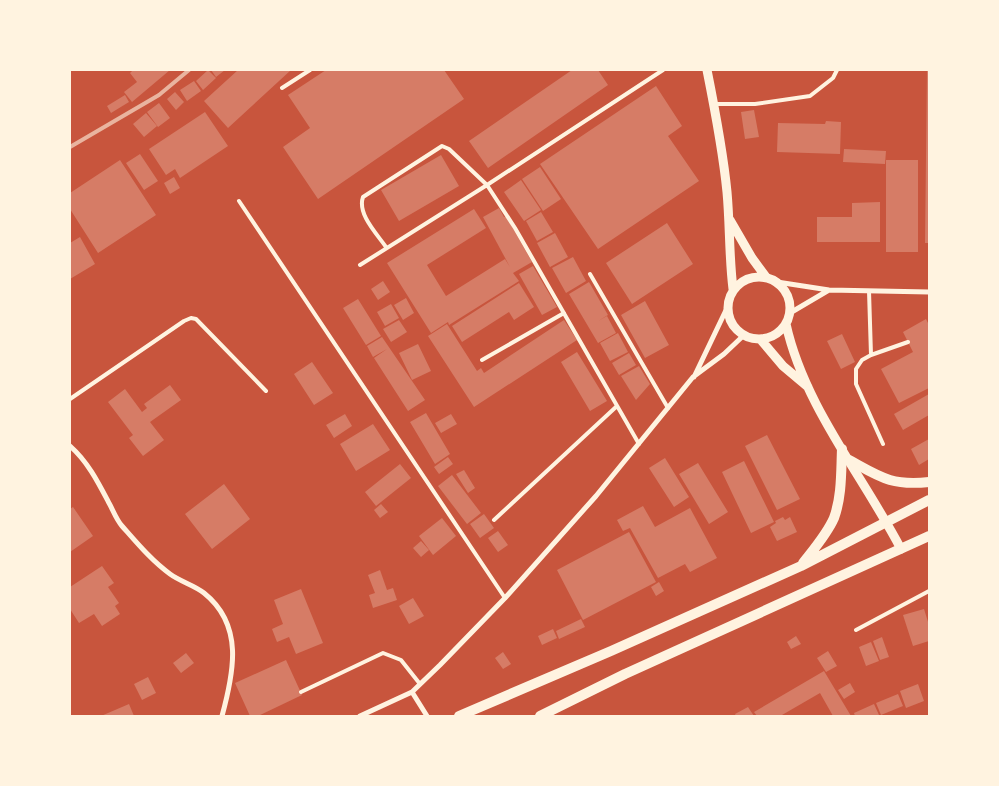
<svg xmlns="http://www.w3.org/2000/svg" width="999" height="786" font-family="Poppins,sans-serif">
  <rect width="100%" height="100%" fill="#c8553d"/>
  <path fill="#d67c66" d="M133,70H170L132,102L124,92L137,82L130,73Z
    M208,70L216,78L203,90L196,81Z
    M211,70H225L216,77Z
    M238,70H291L228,128L204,101Z
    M326,70H444L464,99L318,199L283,147L310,128L288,95Z
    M572,70H598L608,85L488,168L469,141Z
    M927,70H929V243H925Z
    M194,81L201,91L187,101L180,90Z
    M656,86L682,126L668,136L699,181L598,249L540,164Z
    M175,92L184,102L176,110L167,99Z
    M125,95L129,102L111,113L107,106Z
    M159,103L170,118L158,127L147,112Z
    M754,110L759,137L745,139L741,112Z
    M205,112L228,146L180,178L175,169L166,175L149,149Z
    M146,113L157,126L144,137L133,124Z
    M826,121L841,122L840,154L777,152L778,123L825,124Z
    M844,149L886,151L885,164L843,162Z
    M140,154L158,181L144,190L126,163Z
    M441,155L459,186L399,221L381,190Z
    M120,160L156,215L98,253L70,209V193Z
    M886,160H918V252H886Z
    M540,167L561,199L543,211L522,179Z
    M174,177L180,188L170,194L164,183Z
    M521,180L541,210L524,221L504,192Z
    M880,202V242H817V217H852V203Z
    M499,208L504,217L506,216L532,262L513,273L519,281L449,325L448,322L431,333L387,263L474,209L486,228L427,265L446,296L505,259L510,267L483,217Z
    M541,212L553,232L537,241L526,221Z
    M667,223L693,264L632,304L606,263Z
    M555,233L568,257L550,267L537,243Z
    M80,237L95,264L70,279V243Z
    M573,257L586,281L566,293L552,268Z
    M533,266L557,307L542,315L519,274Z
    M383,281L390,292L378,300L371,289Z
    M589,282L608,315L598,321L607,316L616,333L598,343L569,294Z
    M519,283L534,307L514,320L509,312L462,342L452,326Z
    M406,298L414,313L403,320L394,305Z
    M358,299L381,336L366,345L343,308Z
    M645,301L669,345L645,358L621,315Z
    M391,304L399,318L385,326L377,312Z
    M926,319L929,325V388L899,403L881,369L913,352L903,332Z
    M399,320L407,332L391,342L383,329Z
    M564,320L577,340L474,407L428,336L447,324L477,371L481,368L484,373Z
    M618,333L628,352L610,361L600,343Z
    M842,334L855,362L841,369L827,341Z
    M382,337L425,400L408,411L374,358L387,349L373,357L367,346Z
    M418,344L431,371L412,380L399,353Z
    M577,352L607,401L590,411L561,362Z
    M629,353L636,365L619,375L612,363Z
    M312,362L333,393L314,405L294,374Z
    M639,366L650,384L636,400L621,376Z
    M170,385L181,400L150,422L164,440L143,456L129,438L133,435L108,402L125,389L142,412L147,408L144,404Z
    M929,394V415L903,430L894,414Z
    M426,413L450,454L435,464L410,422Z
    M345,414L352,426L334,438L326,425Z
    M451,414L457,424L441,433L435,423Z
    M373,424L390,450L356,471L340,444Z
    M767,435L800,499L777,510L745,446Z
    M929,439V459L919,465L911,449Z
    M448,457L453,464L439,474L434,467Z
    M665,458L689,497L674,507L649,468Z
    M744,461L774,522L751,533L722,472Z
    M698,463L728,512L709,524L679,474Z
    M400,464L411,478L376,506L365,492Z
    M464,470L475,488L468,493L456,474Z
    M452,475L481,513L467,524L438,486Z
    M224,484L250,519L212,549L185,514Z
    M381,504L388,512L380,518L374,510Z
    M643,506L655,527L690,508L717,558L690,572L685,564L658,578L630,528L623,531L617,520Z
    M73,507L93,536L70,552V509Z
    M484,514L494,528L480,538L470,524Z
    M783,517L785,520L790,517L797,532L777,541L770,527L776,523L775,521Z
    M442,518L456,536L433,555L419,536Z
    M498,531L508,545L498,552L488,538Z
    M629,532L656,582L583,620L557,570Z
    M421,541L429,550L421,557L413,548Z
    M102,566L114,583L108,587L119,603L115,606L120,614L102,626L94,614L79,623L70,609V587Z
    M380,570L387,590L393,588L397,600L373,608L369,595L375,593L368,575Z
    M659,582L664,591L656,596L651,587Z
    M301,589L323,643L296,654L289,637L277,642L272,629L283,624L274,600Z
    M413,598L424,616L409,624L399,606Z
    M924,609L929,625V641L913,646L903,615Z
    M581,619L585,627L559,639L556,631Z
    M553,629L557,638L542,645L538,636Z
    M796,636L801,644L791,649L787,642Z
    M882,637L889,657L880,660L873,641Z
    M871,642L879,661L866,666L859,647Z
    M828,651L837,666L826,672L817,658Z
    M503,652L511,664L503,669L495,658Z
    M186,653L194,663L181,673L173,663Z
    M286,660L302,695L258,716H250L235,683Z
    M824,671L851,716H833L820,693L782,715L783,716H757L754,712Z
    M148,677L156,693L142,700L134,684Z
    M850,683L855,692L844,699L838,690Z
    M918,684L924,701L906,708L900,691Z
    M898,694L903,706L881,715L876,703Z
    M129,704L134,716H101Z
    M874,704L879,715L855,716L854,713Z
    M748,707L754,716H736L735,714Z"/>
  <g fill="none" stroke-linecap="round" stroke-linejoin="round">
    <path stroke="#fff3e0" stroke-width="4" d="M282,88L310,70
      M714,104H755L810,96L833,78L837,70
      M239,201L505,598
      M386,247C377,234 357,214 363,197L442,146L449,149L487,185L515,228L639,444
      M360,265L487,185L663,70
      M590,274L668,408
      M869,291L871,355
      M482,360L564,313
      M70,399L184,321L191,318L196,319L266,391
      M883,444L856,384V369L862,360L871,355L908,342
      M494,520L617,406
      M856,630L929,591
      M301,692L383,653L401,660L420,684"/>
    <path stroke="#fff3e0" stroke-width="5" d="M777,282L829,290L929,292
      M790,313L829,290
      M694,377L727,308
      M70,446C88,462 98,482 109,503C113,510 116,519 122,526C137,543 152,561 170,574C181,582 194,585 204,593C244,625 234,672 222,716
      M360,716L412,692
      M427,716L412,692L440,665L505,598L596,496L693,377L724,354L743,336"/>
    <path stroke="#fff3e0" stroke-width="9" d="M707,70C715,110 723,151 727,192C730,225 729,257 733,289
      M730,220L752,258L766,277
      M728 308a31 31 0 1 1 62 0a31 31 0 1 1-62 0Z
      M786,324C804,406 863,476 901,549
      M761,340L783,366L808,387"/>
    <path stroke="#fff3e0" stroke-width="10" d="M849,460C880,477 891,486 929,482
      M803,563C814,549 827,534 834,518C842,496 841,472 842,449
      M459,716L611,651L801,566L929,500
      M540,716L625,674L929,536"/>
    <path stroke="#e9b49f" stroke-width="4" d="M70,147L159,95L189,70"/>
  </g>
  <rect width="999" height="786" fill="none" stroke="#fff3e0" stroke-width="142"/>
</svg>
